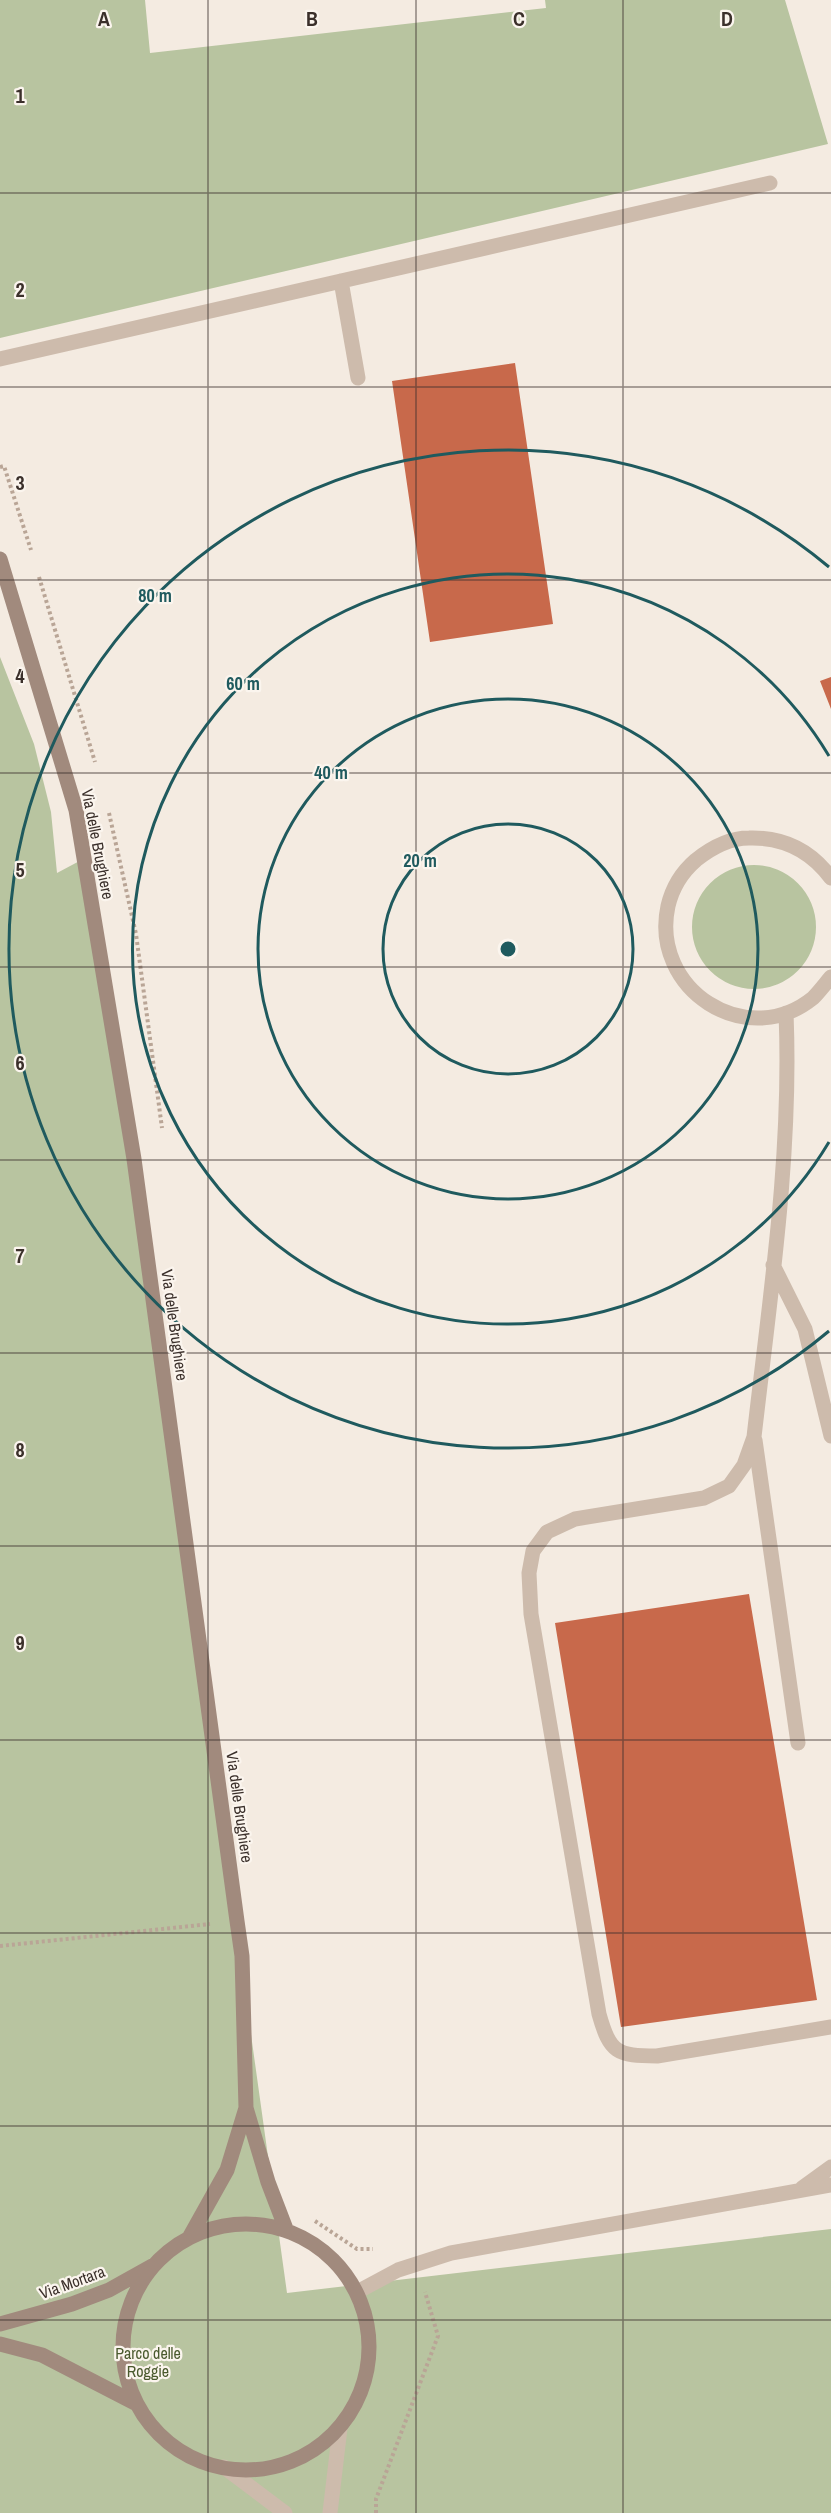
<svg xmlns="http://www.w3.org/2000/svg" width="831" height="2513" font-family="'Archivo Narrow',sans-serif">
  <rect width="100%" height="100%" fill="#f4ebe1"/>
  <path fill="#b8c4a0" d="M0,0H145L150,53L546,8L545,0H785L828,144L0,338Z
    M0,657L34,744L51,812L57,873L87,857L287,2293L831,2229V2513H0Z
    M692 927a62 62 0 1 1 124 0a62 62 0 1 1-124 0Z"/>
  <path fill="#c8694b" d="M515,363L553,624L430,642L392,381Z
    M831,677V709L820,681Z
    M749,1594L817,2000L621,2027L555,1623Z"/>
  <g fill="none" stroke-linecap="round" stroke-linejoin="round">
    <path stroke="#b9a596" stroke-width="4" stroke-dasharray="3 3" stroke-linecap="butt" d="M0,467L4,466L31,550
      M39,577L95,762
      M109,813L136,934L162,1128
      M0,1946L210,1924
      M315,2221L357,2249H373
      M376,2513V2499L438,2336L425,2292"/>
    <path stroke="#cdbbac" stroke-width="15" d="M341,281L358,378
      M0,359L770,183
      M831,878C811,851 783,837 749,838C729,838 711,848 696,860C682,872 672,889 668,906C650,989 746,1052 813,998C819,992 825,984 831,977
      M786,1013C792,1154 770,1296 754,1437L744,1465L729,1486L704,1498L575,1519L547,1532L533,1551L529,1573L531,1614L599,2014C610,2053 617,2056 657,2056L831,2027
      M773,1265L805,1329L831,1436
      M755,1440L798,1743
      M802,2188L831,2167
      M357,2292L398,2270L451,2253L831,2185"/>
    <path stroke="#cdbbac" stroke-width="15" d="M224,2467L285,2513
      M330,2513L340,2428"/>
    <path stroke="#a18a7d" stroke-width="15" d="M0,559L76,810L134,1159L237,1921L242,1956L246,2108L268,2182L286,2229
      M123 2347a123 123 0 1 1 246 0a123 123 0 1 1-246 0Z
      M189,2238L227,2170L246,2108
      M0,2324L72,2304L109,2290L152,2266
      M0,2344L42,2355L135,2403"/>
  </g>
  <path fill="none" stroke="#3b302b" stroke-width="1.5" stroke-opacity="0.55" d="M208,0V2513M416,0V2513M623,0V2513M0,193H831M0,387H831M0,580H831M0,773H831M0,967H831M0,1160H831M0,1353H831M0,1546H831M0,1740H831M0,1933H831M0,2126H831M0,2320H831"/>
  <g fill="none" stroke="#1f5a5e" stroke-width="3">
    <circle cx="508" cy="949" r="125"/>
    <circle cx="508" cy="949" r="250"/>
    <path d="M829 1142A375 375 0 1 1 829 756"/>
    <path d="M829 1331A499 499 0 1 1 829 567"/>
  </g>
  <g text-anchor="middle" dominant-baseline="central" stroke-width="4.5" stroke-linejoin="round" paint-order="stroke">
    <g font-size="16" fill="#3b302b" stroke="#fbf5ee">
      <text transform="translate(98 844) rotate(79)">Via delle Brughiere</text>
      <text transform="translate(175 1325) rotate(82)">Via delle Brughiere</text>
      <text transform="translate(240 1807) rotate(82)">Via delle Brughiere</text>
      <text transform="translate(72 2282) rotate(-20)">Via Mortara</text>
    </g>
    <g font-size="16" fill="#4a5a2e" stroke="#fbf5ee">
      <text x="148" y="2353">Parco delle<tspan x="148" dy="18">Roggie</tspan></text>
    </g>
  </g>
  <g font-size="20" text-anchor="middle" font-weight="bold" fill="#3b302b" stroke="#fbf5ee" stroke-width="4.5" stroke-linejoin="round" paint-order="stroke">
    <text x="104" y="26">A</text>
    <text x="312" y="26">B</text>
    <text x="519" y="26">C</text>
    <text x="727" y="26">D</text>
    <text x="20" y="103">1</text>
    <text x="20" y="297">2</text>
    <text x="20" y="490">3</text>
    <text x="20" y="683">4</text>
    <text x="20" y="877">5</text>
    <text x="20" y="1070">6</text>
    <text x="20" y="1263">7</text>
    <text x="20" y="1457">8</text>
    <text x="20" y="1650">9</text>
  </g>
  <circle cx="508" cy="949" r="9" fill="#1f5a5e" stroke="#fbf5ee" stroke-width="3"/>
  <g font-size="18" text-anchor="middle" font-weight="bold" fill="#1f5a5e" stroke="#fbf5ee" stroke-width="4.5" stroke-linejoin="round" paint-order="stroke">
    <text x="155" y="602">80 m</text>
    <text x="243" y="690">60 m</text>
    <text x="331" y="779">40 m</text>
    <text x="420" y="867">20 m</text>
  </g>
</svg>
